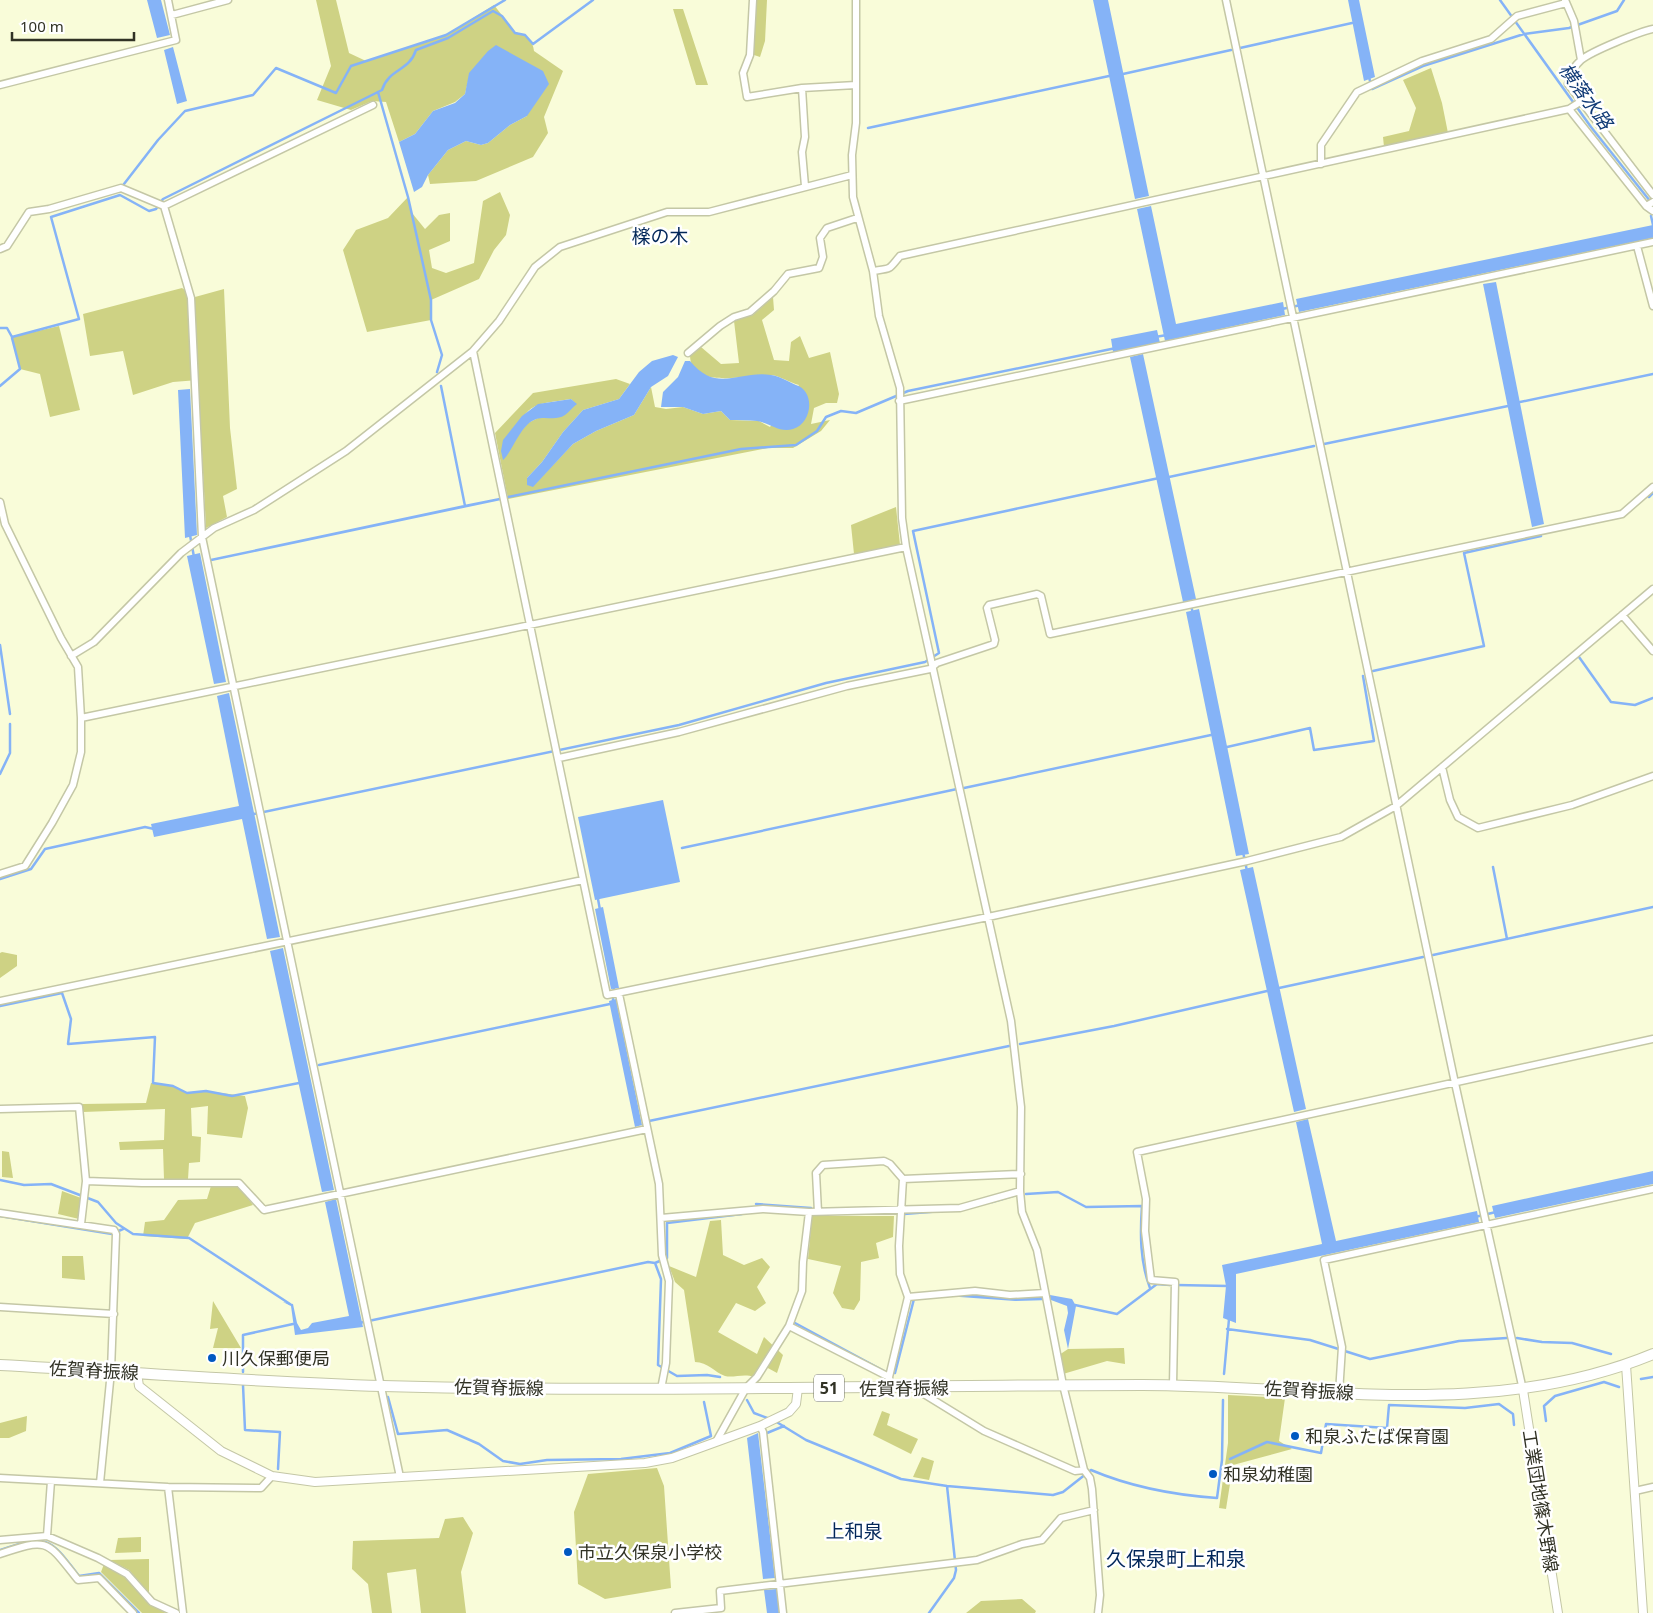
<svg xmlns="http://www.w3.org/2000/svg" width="1653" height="1613" font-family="'Noto Sans','Noto Sans JP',sans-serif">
  <rect width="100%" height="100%" fill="#f9fcd9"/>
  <path fill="#ced284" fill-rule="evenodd" d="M316,0H336L349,53L366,61L446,35L494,5L515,32C526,35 533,40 534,51L563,71L544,117L548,133L533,157L476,181L430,184L428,175L448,150L466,141L481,145L488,143L510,125L527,116L470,73L465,94L455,102L433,111L415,134L399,142L386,102L372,101L351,110L317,100L331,66Z
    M751,0H767L765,41L760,57L748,53Z
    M673,9H683L708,85H696Z
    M1431,68L1442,103L1448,133L1384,147L1383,137L1409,131L1416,108L1403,80Z
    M500,192L510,215L506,235L494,250L479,279L431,300V320L367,332L343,250L356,230L388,218L408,197L412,213L425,229L439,215L450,213V241L429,250L432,268L446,273L474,263L483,201Z
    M182,288L195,297L224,289L230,428L237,489L223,496L227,517L206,528L198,380L173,382L133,395L123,351L90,356L83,314Z
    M773,297L774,310L762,320L774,360L789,361L791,342L800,336L809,358L830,352L839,394L837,403H826L814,408L811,424L830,420L821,431L793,448H768L508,499L495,433L533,393L616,379L630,384L619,399L583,410L563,432L542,462L527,478L533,486L573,444L596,431L634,415L651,387L655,407L666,409L683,407L703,414L721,411L730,420L759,421L770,427L799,385C790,383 779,375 770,375C750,374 690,391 690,355L701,347L721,364L739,363L734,321L753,315ZM571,399L576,404L554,418L542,416L528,423L513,441C527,402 532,405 571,399Z
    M59,326L80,410L50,417L40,374L20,369L12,337Z
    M896,507L900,545L854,554L851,525Z
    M2,952L17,955V966L0,978V953Z
    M151,1083L173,1086L187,1093L206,1091L245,1096L248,1108L242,1138L207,1134L208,1106L191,1108L192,1136L201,1137L200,1162L189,1163L188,1179H164L163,1149L120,1150L119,1142L164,1140L165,1109L83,1112L82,1104L146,1103Z
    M2,1151L9,1152L13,1178L2,1177Z
    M211,1186H239L253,1205L195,1223L187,1239L143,1236L145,1222L164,1220L178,1200L207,1199Z
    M62,1191L81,1198L79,1219L58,1214Z
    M812,1216H894L893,1237L876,1243L879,1258L861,1262L860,1300L854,1310L842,1308L833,1293L841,1266L808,1259Z
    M721,1220L723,1255L744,1265L762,1258L770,1267L757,1287L766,1303L755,1311L736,1303L718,1332L757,1354L764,1337L783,1355L777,1373L766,1367L754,1377C744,1373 734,1378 725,1376C714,1372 708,1362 695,1362L684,1290L675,1282L669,1266L696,1277L710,1221Z
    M62,1256H83L85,1280L62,1278Z
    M213,1301L241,1348H213L218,1328L210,1329Z
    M1124,1348L1125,1364L1107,1361L1063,1374L1059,1355L1068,1349Z
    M1228,1395L1285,1398L1279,1441L1292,1449L1233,1465L1226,1509L1219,1508L1228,1443Z
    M882,1411L890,1414L887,1425L918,1439L911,1454L873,1435Z
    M27,1416L26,1431L9,1438H0V1423Z
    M922,1457L934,1461L929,1480L913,1477Z
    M657,1468L664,1486L671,1588L605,1599L578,1584L574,1512L588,1474Z
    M463,1517L473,1533L461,1572L466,1613H421L416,1569L387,1573L392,1613H372L368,1584L352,1569L353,1541L439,1538L445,1519Z
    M141,1537V1552L115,1553L118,1538Z
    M149,1559V1593L129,1570L109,1560Z
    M104,1564L125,1574L151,1605L166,1613H142L101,1572Z
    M1022,1599L1036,1611L1035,1613H966L981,1601Z"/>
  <path fill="#85b3f7" d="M147,0H161L170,35L157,38Z
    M1093,0H1108L1149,196L1135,199Z
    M1348,0H1359L1375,77L1364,81Z
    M496,45L543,71L549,84L527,116L510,125L488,143L481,145L466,141L448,150L428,175L422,187L414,192L399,142L415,134L433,111L455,103L465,94L469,73L488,51Z
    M173,47L187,101L177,104L164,50Z
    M1151,206L1176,324L1283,302L1285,315L1165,341L1137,209Z
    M1653,225V238L1299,312L1296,299Z
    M1496,282L1544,524L1532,527L1483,284Z
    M1157,330L1160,343L1113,352L1111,339Z
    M1143,354L1196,599L1183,602L1130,357Z
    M673,355L678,357L668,376L651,387L634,415L596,431L573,444L533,487L527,485V478L542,462L563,432L583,410L619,399L639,372L652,361Z
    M685,361H690C717,394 739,370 771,375C779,376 789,382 796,385C816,391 812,424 793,429C779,433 770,423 757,421C748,420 739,420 730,420L721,411L703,414L683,407H661L663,392L678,377Z
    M190,389L197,535L185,538L178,390Z
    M571,399L577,404C573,407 569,412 565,415C553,423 541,412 528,424C518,433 509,456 503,460L501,451L503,440L522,416L538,404Z
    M200,553L226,682L214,684L187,556Z
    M1199,609L1249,854L1236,856L1186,612Z
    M229,693L280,937L267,939L242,819L154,837L151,824L239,806L217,696Z
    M663,800L680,882L595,900L578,817Z
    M1253,867L1306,1109L1294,1112L1240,870Z
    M603,907L619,988L611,989L595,909Z
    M283,948L334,1190L322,1192L270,951Z
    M616,999L642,1125L635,1127L609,1001Z
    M1308,1119L1336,1241L1477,1211L1479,1222L1236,1274V1323L1223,1318L1226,1286L1222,1265L1322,1244L1296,1122Z
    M1653,1171V1184L1495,1218L1492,1206Z
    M336,1199L363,1327L295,1335L291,1306L283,1302L293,1304L297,1323L301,1330L308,1328L312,1323L349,1316L325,1202Z
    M977,1294L1013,1297L1050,1295L1072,1299L1076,1306L1068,1349L1064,1330L1068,1313L1067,1306L1051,1300L1015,1301L946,1296Z
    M758,1433L775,1578L763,1579L747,1438Z
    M777,1589L779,1613H767L764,1590Z"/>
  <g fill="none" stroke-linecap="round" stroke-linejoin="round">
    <path stroke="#85b3f7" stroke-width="2.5" d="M1500,0L1591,127L1650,201
      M1240,48L1352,23
      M1123,74L1231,50
      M1369,77L1372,89L1423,66L1524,34L1569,28L1617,11L1624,0
      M378,92L408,197L431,300V320L442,355L437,372
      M868,128L1109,76
      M124,184L158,140L185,111L253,95L276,68L336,93L351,66L446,35L505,0
      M1651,216L1653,225
      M1282,309L1301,305
      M0,328H7L12,337L79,319L51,217L120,195L149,211L156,209L163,199L382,90C389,68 409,72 416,50L448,38L493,11L502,16L515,33L525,35L533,44L593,0
      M1155,337L1167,335
      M0,386L20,369L12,338
      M441,386L465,506
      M1520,402L1653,374
      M1324,444L1508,406
      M1169,477L1314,446
      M508,497L741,449L796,445L817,431L826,417L841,411L856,413L908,391L1116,348
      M1649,497L1653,493
      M500,499L465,506L211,560Z
      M190,535L194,557
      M1189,597L1193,614
      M0,645L10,714
      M1579,657L1611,702L1635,705L1653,698
      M1373,671L1484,646L1464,553L1541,536
      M1227,747L1310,728L1314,750L1374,741L1363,676
      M0,774L10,753V724
      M964,788L1211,735
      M254,814L679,725L826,683L925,662L939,653L913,531L1159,478
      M682,848L957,789
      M1243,852L1247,871
      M1493,867L1507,939
      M0,879L31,869L45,849L145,827L154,829
      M598,899L600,910
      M1433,955L1653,907
      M1279,988L1423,957
      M613,1000L614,987
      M0,1006L62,993L71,1019L68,1044L155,1037L153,1083L173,1086L187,1093L206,1091L232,1096L299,1083
      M1020,1044L1114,1026L1267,991
      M319,1065L610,1004
      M649,1121L1009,1046
      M0,1180L24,1185L51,1184L98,1202L116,1223L133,1234L189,1238L290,1304
      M1026,1194L1058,1192L1086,1207L1142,1206C1140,1234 1140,1262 1150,1288
      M992,1202L1016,1195
      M756,1204L811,1208
      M904,1214L942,1211
      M0,1216L112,1234L123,1229
      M1475,1217L1496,1212
      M655,1263L667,1258V1223L742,1214
      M1176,1285L1228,1286
      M1075,1305L1117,1314L1157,1284L1170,1285
      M359,1323L648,1262L655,1263L661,1279L658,1365L677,1376L707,1375L720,1377
      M795,1323L884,1371
      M1227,1329L1310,1340L1370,1359L1459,1341L1507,1338
      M1517,1338L1542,1342L1572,1343L1611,1354
      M243,1372V1335L293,1324
      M895,1373L914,1299
      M1224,1374L1229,1319
      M1641,1379L1653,1377
      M243,1385L245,1430L280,1432L278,1469
      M388,1397L398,1434L447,1430L479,1444L503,1461L520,1464L547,1460L621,1459L670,1453L711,1436L704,1402
      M747,1400L754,1413L770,1419
      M775,1421L806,1440L901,1479L947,1486L1053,1495L1063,1492L1091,1470C1131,1487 1174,1495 1217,1498L1222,1460L1223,1400
      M1546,1421L1544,1406L1555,1396L1604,1382L1619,1387
      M767,1433L784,1426
      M1230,1459L1267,1442L1321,1453L1326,1424L1387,1428L1389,1405L1465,1408L1499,1404L1513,1414L1514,1425
      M0,1550C48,1534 49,1537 79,1576L99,1573L139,1613
      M929,1613L954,1578L956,1570L947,1486"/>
    <g stroke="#c4c7a6" stroke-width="9">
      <path id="minor" d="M753,0L750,55L743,73L747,97L802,88L856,85
        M856,0V123L852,155L853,197L873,271L879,316L900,388L902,518L906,547L1011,1021L1021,1107L1020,1191L1022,1212L1037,1250L1063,1385L1084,1470L1090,1478L1092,1489L1100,1595L1098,1613
        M1226,0L1455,1083L1523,1390
        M1565,0L1574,21L1581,60
        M172,15L228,0
        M1653,29C1639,32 1592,51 1581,60C1574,66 1570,75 1568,84L1653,195
        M0,85L176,40L168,0
        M802,88L805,137L802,152L805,186
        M1569,109L1646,206L1653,211
        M1321,164V145L1357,92L1422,61L1491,39L1517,16L1566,3
        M164,206L191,298L202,537L400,1477
        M1646,206L1653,202
        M1637,246L1653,306
        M0,249L7,246L29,212L49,209L121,188L164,206L373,105
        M873,271C893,268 888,270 900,256L1569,109L1580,102
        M473,351L607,995L988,917L1247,861L1341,837L1396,806L1653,589
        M688,353L720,326L734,317L750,312L774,291L788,274L819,268L823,257L820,238L827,228L857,218
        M899,401L1653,242
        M0,502L5,524L61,638L78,667L81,718V752L73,785L52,823L25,866L0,874
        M1622,615L1653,651
        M71,656L94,642L181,553L214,528L254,510L346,451L473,351L499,321L535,267L560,247L667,212H709L852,175
        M81,718L906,547
        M559,758L679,732L847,686L930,669L937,663L994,644L995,640L987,608L989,605L1037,594L1041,596L1050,634L1622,514L1653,487
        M1442,767L1450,800L1458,817L1478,828L1572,805L1653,776
        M619,994L659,1184L662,1255L669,1281L666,1363L661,1389
        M0,1001L583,880
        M0,1109L79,1107L86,1181L81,1224
        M903,1179L1021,1174
        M86,1181L142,1183H239L264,1210L647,1129
        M818,1212L816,1173L823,1165L884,1161L890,1164L903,1179L899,1246L900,1274L908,1297L889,1377L891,1388
        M0,1213L114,1230L116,1234L111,1371L100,1483
        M661,1218L763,1209L809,1212L960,1208L1020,1191
        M908,1297L975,1291L1010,1295L1045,1293
        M0,1307L114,1314
        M789,1326L889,1377
        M1173,1385L1175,1282L1151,1280L1145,1231L1146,1199L1137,1152L1653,1039
        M914,1388L984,1431L1075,1471L1084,1470
        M1339,1393L1342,1347L1324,1260L1653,1189
        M760,1426L763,1432L783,1613
        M717,1440L746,1388L757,1377L789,1326L802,1291L803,1262L809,1212
        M0,1478L168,1487L261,1488L272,1476
        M168,1487L183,1613
        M1635,1491L1653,1487
        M47,1536L51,1481
        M0,1540L47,1536L98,1558L127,1574L152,1602L176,1613
        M0,1554C49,1537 47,1541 78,1580L99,1578L133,1613
        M675,1613L721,1608L720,1591L977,1560L1022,1544L1042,1540L1061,1518L1094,1510"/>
    </g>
    <g stroke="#c4c7a6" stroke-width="10">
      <path id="tertiary" d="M1626,1365L1643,1613
        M137,1373L139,1386L221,1451L272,1476L315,1482L645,1463L672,1458L760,1426L789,1412L796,1404L798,1388
        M1523,1390L1558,1613"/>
    </g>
    <g stroke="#c4c7a6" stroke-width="12">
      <path id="primary" d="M0,1365C127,1372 255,1382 383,1386C636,1393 889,1385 1142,1385C1313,1385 1489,1422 1653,1354"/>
    </g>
    <use href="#minor" stroke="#fff" stroke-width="6"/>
    <use href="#tertiary" stroke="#fff" stroke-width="8"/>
    <use href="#primary" stroke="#fff" stroke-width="10"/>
  </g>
  <g fill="#0058c1" stroke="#fff" stroke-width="2">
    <circle cx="212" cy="1358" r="5"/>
    <circle cx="1295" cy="1436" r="5"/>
    <circle cx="1213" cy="1474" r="5"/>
    <circle cx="568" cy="1552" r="5"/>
  </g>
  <g text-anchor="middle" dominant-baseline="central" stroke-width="5" stroke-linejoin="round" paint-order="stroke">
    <rect fill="#fff" stroke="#6f7066" stroke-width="1" x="814" y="1374.5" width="30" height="27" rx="4"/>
    <g font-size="16" font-weight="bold" fill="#313225">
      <text x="829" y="1388">51</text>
    </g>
    <g font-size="18" fill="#313225" stroke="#fff" text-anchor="start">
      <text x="222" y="1358">川久保郵便局</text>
      <text x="1305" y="1436">和泉ふたば保育園</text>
      <text x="1223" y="1474">和泉幼稚園</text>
      <text x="578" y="1552">市立久保泉小学校</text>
    </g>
    <g font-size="18" fill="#313225" stroke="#fff">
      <text transform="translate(94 1370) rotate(3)">佐賀脊振線</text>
      <text transform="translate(499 1387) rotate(1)">佐賀脊振線</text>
      <text transform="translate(904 1388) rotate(-1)">佐賀脊振線</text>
      <text transform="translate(1309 1390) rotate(3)">佐賀脊振線</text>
      <text transform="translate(1541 1501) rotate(81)">工業団地篠木野線</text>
    </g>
    <g font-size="19" font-style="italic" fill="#0f3975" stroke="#fff">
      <text transform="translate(1586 96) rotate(54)">横落水路</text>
    </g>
    <g font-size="19" fill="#022659" stroke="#fff">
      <text x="660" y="236">檪の木</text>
      <text x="854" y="1531">上和泉</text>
    </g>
    <g font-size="20" fill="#022659" stroke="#fff">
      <text x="1176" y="1558">久保泉町上和泉</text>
    </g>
  </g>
  <path d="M12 32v8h122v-8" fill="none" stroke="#313225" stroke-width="2.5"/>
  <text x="20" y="32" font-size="15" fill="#313225" stroke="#ffffff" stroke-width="4" paint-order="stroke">100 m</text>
</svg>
